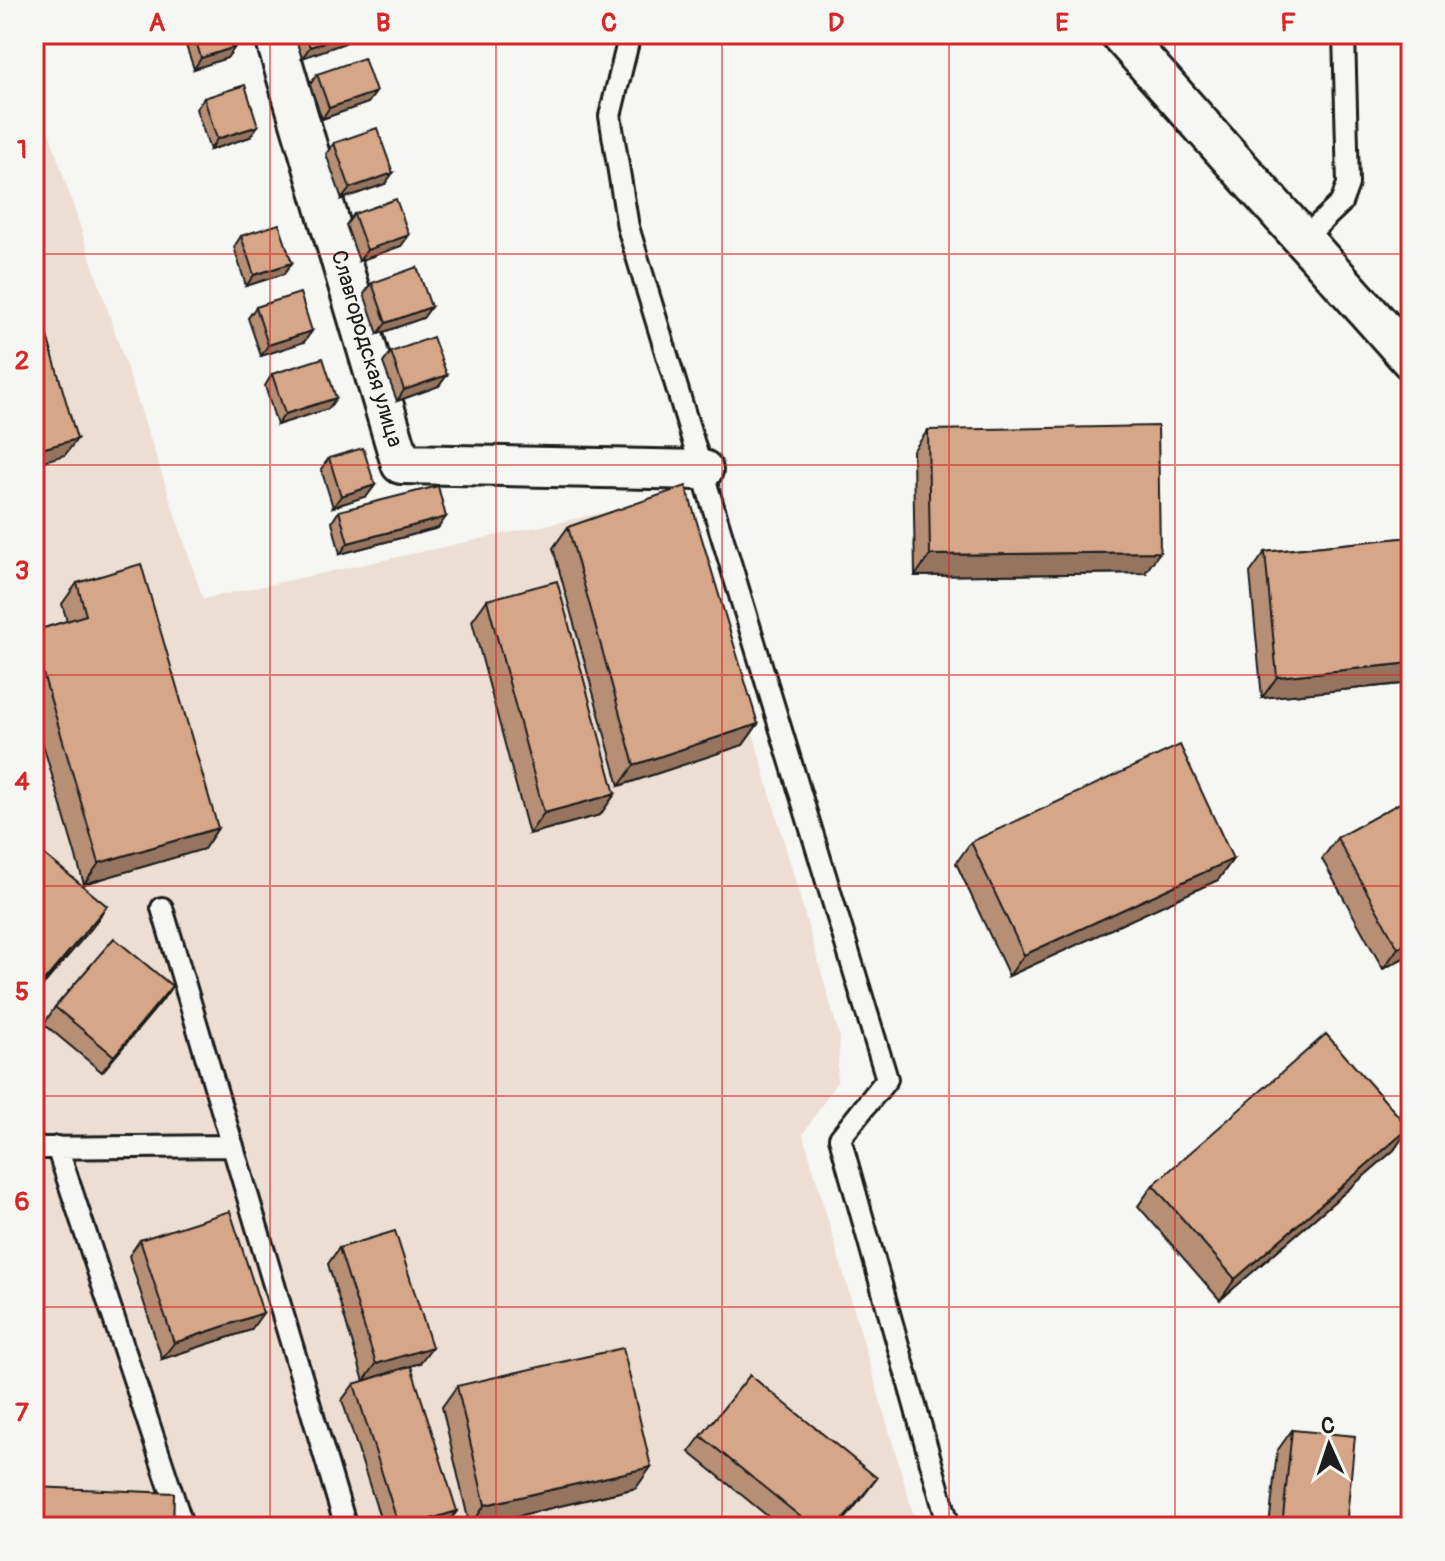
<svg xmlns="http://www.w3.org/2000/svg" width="1445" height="1561" font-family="Pangolin,sans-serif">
  <rect width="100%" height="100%" fill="#f6f6f2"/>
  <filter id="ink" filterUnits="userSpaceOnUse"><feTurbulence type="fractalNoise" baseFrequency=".0125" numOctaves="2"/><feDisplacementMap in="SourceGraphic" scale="16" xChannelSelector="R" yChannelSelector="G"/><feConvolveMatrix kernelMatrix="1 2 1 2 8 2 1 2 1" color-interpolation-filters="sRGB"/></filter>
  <g filter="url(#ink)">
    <path fill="#ecded2" d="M34,87L203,599L685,495L840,1038L837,1081L803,1134L917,1527H34Z"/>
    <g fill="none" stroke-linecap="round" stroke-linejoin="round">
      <g stroke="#1c1c1c" stroke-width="26">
        <path id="service" d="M630,34L610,116L628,227L887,1079L840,1138L949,1527
          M1302,240L1341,203L1348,184L1344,34
          M162,908L346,1527
          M57,1147L183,1527
          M34,1148L233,1146"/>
      </g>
      <g stroke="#1c1c1c" stroke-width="44">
        <g id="minor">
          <path id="s1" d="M274,34L401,464L703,470"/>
          <path d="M1120,34L1411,360"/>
        </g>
      </g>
      <use href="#service" stroke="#f6f6f2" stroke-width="20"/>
      <use href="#minor" stroke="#f6f6f2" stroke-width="38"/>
    </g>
    <path fill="#b78f75" stroke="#1c1c1c" stroke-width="2" d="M182,34H231L235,47L227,58L194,69Z
      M294,34H352L345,43L302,58Z
      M317,74L376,92L368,103L322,119L310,85Z
      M204,98L250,137L210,150L196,109Z
      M334,143L385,184L342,199L326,154Z
      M354,214L409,235L401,246L359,261L346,225Z
      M241,236L292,263L284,274L246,286L234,247Z
      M372,283L431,307L423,318L378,334L364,294Z
      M256,307L312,331L304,342L261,356L248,318Z
      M391,352L447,375L439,386L397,401L383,363Z
      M272,374L336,398L328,409L277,425L265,386Z
      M928,430L1145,573L915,576L913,451Z
      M329,458L375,485L367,496L333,507L321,469Z
      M339,511L438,528L340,554L332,522Z
      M568,527L758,724L743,745L619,786L553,548Z
      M1411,537V683L1262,698L1250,573L1265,552Z
      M77,583L218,828L204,849L84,884L34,714V631L67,621L62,604Z
      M487,600L615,794L600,815L529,834L472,621Z
      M1411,797V954L1383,969L1322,859L1337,838Z
      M971,842L1233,859L1218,880L1009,976L956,863Z
      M172,986L161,1002L102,1072L44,1024L55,1007Z
      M1409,1128L1394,1150L1220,1300L1138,1206L1153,1185Z
      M140,1240L251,1330L162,1359L129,1256Z
      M339,1248L420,1363L364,1381L328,1264Z
      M354,1384L457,1511L445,1527H383L342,1400Z
      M457,1386L636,1488L470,1527L442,1407Z
      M1292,1430L1346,1527H1269L1277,1451Z
      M701,1436L877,1478L839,1527H781L689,1452Z"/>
    <path fill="#95745f" stroke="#1c1c1c" stroke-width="2" d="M348,34H352L345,43L302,58L310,47Z
      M235,47L227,58L194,69L201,58Z
      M376,92L368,103L322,119L329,108Z
      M258,126L250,137L210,150L217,139Z
      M393,173L385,184L342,199L350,188Z
      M409,235L401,246L359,261L367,250Z
      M292,263L284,274L246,286L254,275Z
      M431,307L423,318L378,334L386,323Z
      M312,331L304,342L261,356L268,345Z
      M447,375L439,386L397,401L404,390Z
      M336,398L328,409L277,425L285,414Z
      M77,439L65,455L34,464V451Z
      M375,485L367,496L333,507L341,496Z
      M446,517L438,528L340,554L348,543Z
      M1160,552L1145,573L915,576L930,555Z
      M1411,663V683L1262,698L1277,677Z
      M758,724L743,745L619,786L634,765Z
      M615,794L600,815L529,834L544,813Z
      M218,828L204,849L84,884L99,863Z
      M1233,859L1218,880L1009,976L1024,955Z
      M107,906L92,928L34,996V993Z
      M1411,941V954L1383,969L1398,948Z
      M172,986L161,1002L102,1072L114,1056Z
      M1409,1128L1394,1150L1220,1300L1235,1279Z
      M263,1313L251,1330L162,1359L174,1343Z
      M432,1347L420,1363L364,1381L376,1364Z
      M651,1467L636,1488L470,1527L485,1505Z
      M877,1478L839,1527H837Z
      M457,1511L445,1527H404Z"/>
    <path fill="#d5a688" stroke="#1c1c1c" stroke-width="2" d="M194,34H231L235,47L201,58Z
      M305,34H348L310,47Z
      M364,58L376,92L329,108L317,74Z
      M245,85L258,126L217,139L204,98Z
      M377,128L393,173L350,188L334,143Z
      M396,199L409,235L367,250L354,214Z
      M279,224L292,263L254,275L241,236Z
      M417,267L431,307L386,323L372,283Z
      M34,291L77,439L34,451Z
      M300,293L312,331L268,345L256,307Z
      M433,337L447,375L404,390L391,352Z
      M323,358L336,398L285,414L272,374Z
      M1158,426L1160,552L930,555L928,430Z
      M363,448L375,485L341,496L329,458Z
      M438,486L446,517L348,543L339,511Z
      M686,486L758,724L634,765L568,527Z
      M1411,537V663L1277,677L1265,552Z
      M141,564L218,828L99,863L34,643V631L86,615L77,583Z
      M557,581L615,794L544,813L487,600Z
      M1180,745L1233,859L1024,955L971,842Z
      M1411,797V941L1398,948L1337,838Z
      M34,846L107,906L34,993Z
      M114,938L172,986L114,1056L55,1007Z
      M1326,1034L1409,1128L1235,1279L1153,1185Z
      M230,1211L263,1313L174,1343L140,1240Z
      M395,1231L432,1347L376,1364L339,1248Z
      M623,1348L651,1467L485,1505L457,1386Z
      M411,1366L457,1511L404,1527H399L354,1384Z
      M750,1375L877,1478L837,1527H813L701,1436Z
      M1292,1430L1355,1436L1346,1527H1282Z
      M34,1487L174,1493L173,1527H34Z"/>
  </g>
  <path fill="none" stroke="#d62828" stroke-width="2" stroke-opacity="0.55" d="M270,34V1527M496,34V1527M722,34V1527M949,34V1527M1175,34V1527M34,254H1411M34,465H1411M34,675H1411M34,886H1411M34,1096H1411M34,1307H1411"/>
  <g text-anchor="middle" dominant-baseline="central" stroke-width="6" stroke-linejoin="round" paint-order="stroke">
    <g font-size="22" fill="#1c1c1c" stroke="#f6f6f2">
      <text stroke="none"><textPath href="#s1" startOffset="328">Славгородская улица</textPath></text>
    </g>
  </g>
  <rect width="1445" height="1561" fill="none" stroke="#f6f6f2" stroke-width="88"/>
  <g transform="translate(1329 1445) rotate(357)" stroke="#f6f6f2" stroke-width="6" paint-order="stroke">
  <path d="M0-6L14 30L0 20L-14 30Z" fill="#1c1c1c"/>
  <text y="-12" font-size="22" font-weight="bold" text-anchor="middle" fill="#1c1c1c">С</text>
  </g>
  <rect x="44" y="44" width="1357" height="1473" fill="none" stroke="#d62828" stroke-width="3"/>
  <g font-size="26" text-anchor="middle" font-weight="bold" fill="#d62828">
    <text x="157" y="31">A</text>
    <text x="383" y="31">B</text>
    <text x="609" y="31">C</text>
    <text x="836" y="31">D</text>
    <text x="1062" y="31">E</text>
    <text x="1288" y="31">F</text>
    <text x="22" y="158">1</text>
    <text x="22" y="369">2</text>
    <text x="22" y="579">3</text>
    <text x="22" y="790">4</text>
    <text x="22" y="1000">5</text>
    <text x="22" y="1210">6</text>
    <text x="22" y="1421">7</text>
  </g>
</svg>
